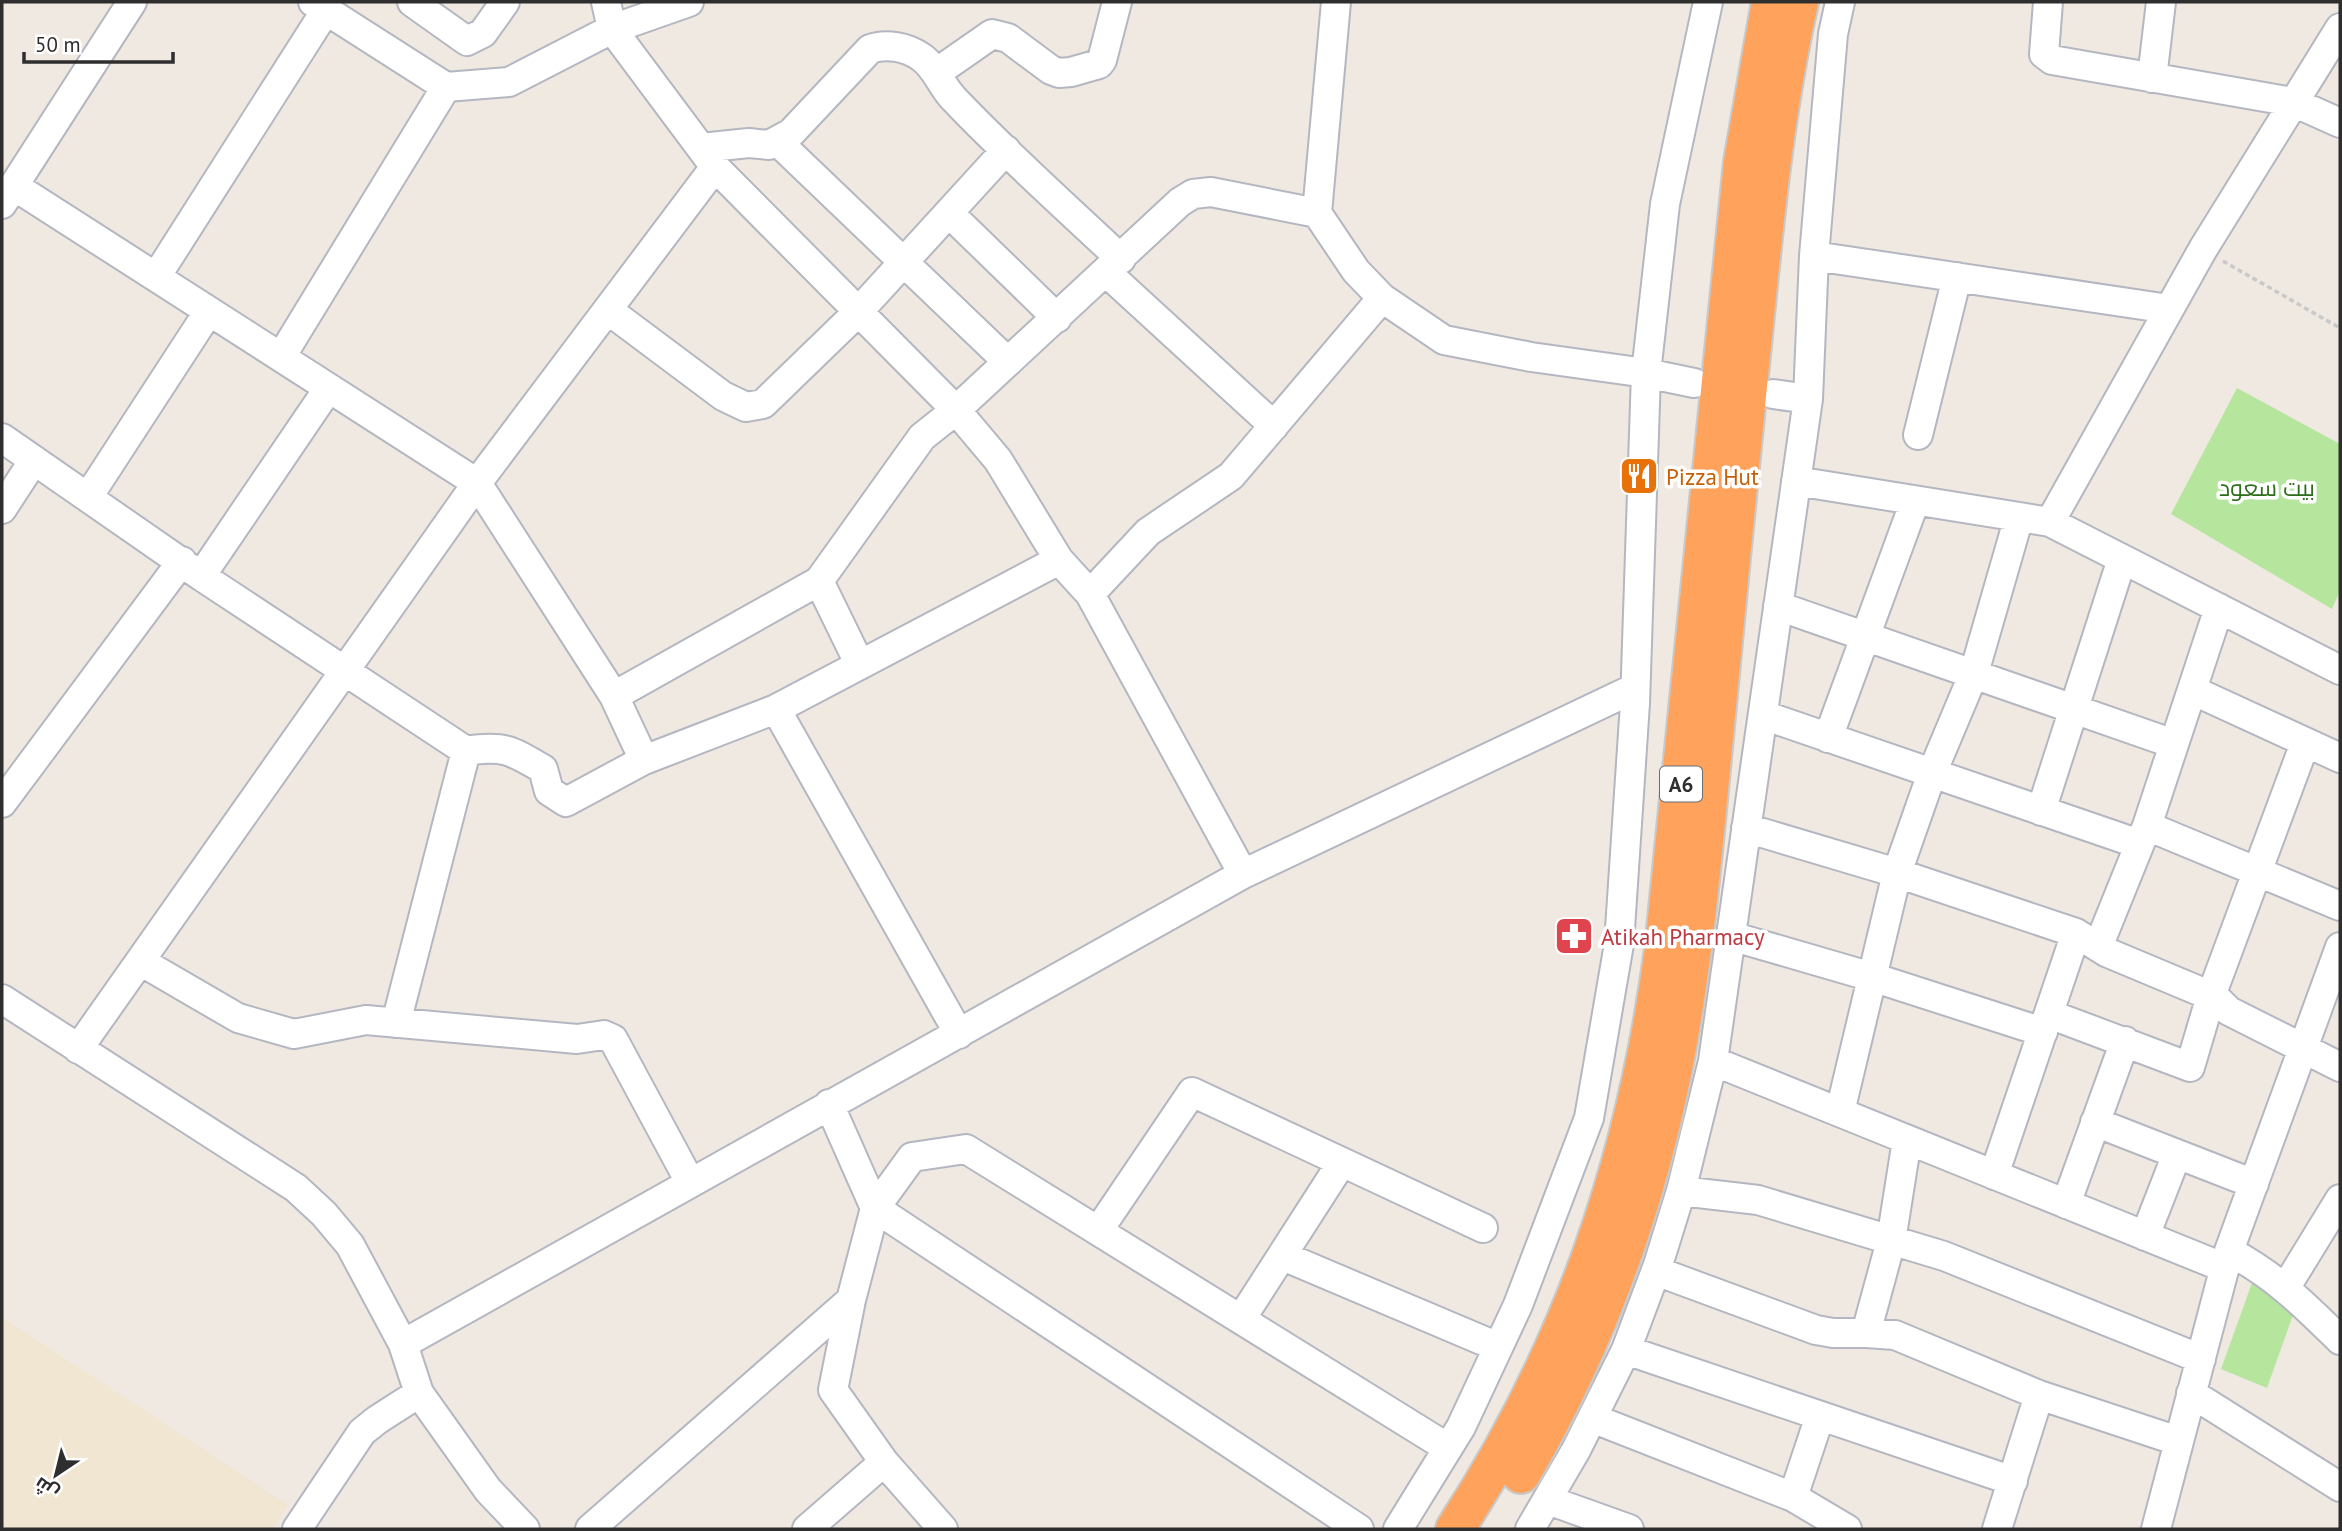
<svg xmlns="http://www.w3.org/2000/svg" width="2342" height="1531" font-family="'PT Sans',Cairo,sans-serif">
  <rect width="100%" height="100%" fill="#efe9e1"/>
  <path fill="#f0e6d1" d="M2,1317L288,1505L272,1529H2Z"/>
  <path fill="#b6e59e" d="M2237,388L2340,444V591L2332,609L2171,514Z
    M2252,1283L2299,1298L2267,1388L2221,1369Z"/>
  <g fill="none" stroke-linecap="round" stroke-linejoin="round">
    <g stroke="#b4b7c1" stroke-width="32">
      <path id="minor" d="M313,2L446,87L509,82L612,29L606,2
        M412,2L467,41L483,33L505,2
        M689,2L612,29L715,167L956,410L1180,202L1193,194L1211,192L1317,213
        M1336,2L1317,213L1356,271L1382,298L1444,340L1531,357L1646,373L1694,383
        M2048,2L2044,54L2052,60L2293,102L2340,123
        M936,73L992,34L1008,38L1051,70L1059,73L1071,72L1099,64L1102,60L1117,2
        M2152,78L2161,2
        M777,141L1008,362
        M701,148L749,143L769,145L791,133L870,49C886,43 907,47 921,57C936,67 941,86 954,99C1007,155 1065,206 1121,259
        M14,186L477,483L614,696L644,760
        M2,204L132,2
        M949,213L1057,318
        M1814,256L2169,309
        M1106,272L1274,426
        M156,277L326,10
        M608,310L723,396L746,407L763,404L858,312L1006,150
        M281,357L446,87
        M1773,394L1808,399
        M1918,435L1957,277
        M2,438L201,576L466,751C503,745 511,750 543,769L549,791L566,802L644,760L776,709L1059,560
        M1796,481L2050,522L2340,670
        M88,497L209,311
        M2,509L34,460
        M2050,522L2203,249L2340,28
        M201,576L328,389
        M819,581L860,665
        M1090,594L1148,532L1231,476L1382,298
        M1778,606L2174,744
        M2192,690L2340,758
        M614,696L819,581L922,437L956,410L998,460L1059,560L1090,594L1243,874
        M776,709L959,1034
        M1763,715L2139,844
        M1828,738L1915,501
        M2,803L182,561
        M2041,811L2122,559
        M2147,826L2340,906
        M1746,828L1897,873L2076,933L2106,952L2216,998L2229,1011L2340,1067
        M1731,936L1872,977L2043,1032
        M2098,947L2147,826L2219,608
        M140,961L238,1018L294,1034L366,1020L577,1039L604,1035L613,1039L690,1182
        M2,999L296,1188L324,1214L350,1245L403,1344L419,1393L488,1490L525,1529
        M2049,1014L2190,1067L2211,996L2305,743
        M396,1023L466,751
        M78,1049L477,483L715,167
        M1713,1061L2225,1268
        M829,1104L875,1208L851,1300L833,1390L884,1462L943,1529
        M1840,1112L1897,873L1932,773L1974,673L2019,517
        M2095,1122L2177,1154
        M1994,1175L2076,933
        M1681,1191L1758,1200L1944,1256L2201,1359
        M2066,1204L2125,1041
        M1098,1231L1192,1092L1483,1228
        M2145,1236L2177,1154L2254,1184
        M2229,1251C2277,1277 2302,1303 2340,1340
        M1283,1256L1498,1347
        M1656,1271L1816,1330L1833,1333H1866L1895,1335L2039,1395L2178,1441
        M2286,1287L2340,1199
        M1241,1319L1342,1162
        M1866,1333L1891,1241L1907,1140
        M403,1344L1243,874L1635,688
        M1626,1350L2013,1481
        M2191,1393L2340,1487
        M1592,1418L1793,1497L1847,1529
        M1793,1497L1820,1416
        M1548,1500L1629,1529
        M297,1529L362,1432L377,1420L419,1393
        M590,1529L851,1300
        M807,1529L884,1462
        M1359,1529L875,1208L912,1157L966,1149L1448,1448
        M1398,1529L1461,1427L1518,1305L1589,1118L1619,944L1635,703L1646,373L1665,204L1708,2
        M1530,1529L1576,1450L1626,1350L1658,1265L1681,1191L1713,1061L1808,399L1814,256L1833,34L1840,2
        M1997,1529L2039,1395
        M2156,1529L2229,1251L2340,947"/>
    </g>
    <g stroke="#c9c9c9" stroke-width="42">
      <path id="highway" d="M1521,1474C1595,1347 1646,1207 1674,1063C1694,959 1703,853 1713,747C1725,616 1738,486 1751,355C1763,236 1773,118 1799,2
        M1455,1529C1572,1349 1636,1162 1664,949L1743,162L1771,2"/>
    </g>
    <path stroke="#c9c9c9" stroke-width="3.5" stroke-dasharray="5 3.5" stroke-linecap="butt" d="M2223,261L2340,328"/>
    <use href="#minor" stroke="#fff" stroke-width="28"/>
    <use href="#highway" stroke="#ffa35c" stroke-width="38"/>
  </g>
  <defs>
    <g id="restaurant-square" transform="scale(2.0125)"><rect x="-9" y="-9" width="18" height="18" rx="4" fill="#e8710a" stroke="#fff"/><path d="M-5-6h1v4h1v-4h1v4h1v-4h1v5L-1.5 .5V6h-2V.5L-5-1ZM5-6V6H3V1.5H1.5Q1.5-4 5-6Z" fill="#fff"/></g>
    <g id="pharmacy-square" transform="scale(2.0125)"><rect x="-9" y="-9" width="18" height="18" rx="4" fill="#e0444e" stroke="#fff"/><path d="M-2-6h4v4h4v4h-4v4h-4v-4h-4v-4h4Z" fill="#fff"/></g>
  </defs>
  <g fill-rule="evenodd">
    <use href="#restaurant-square" x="1639" y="476"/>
    <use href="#pharmacy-square" x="1574" y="936"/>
  </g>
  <g text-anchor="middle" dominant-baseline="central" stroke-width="7" stroke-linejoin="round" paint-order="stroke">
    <rect fill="#fff" stroke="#6d6d6d" stroke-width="2" x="1660" y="766.5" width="42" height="35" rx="5"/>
    <g font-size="21" font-weight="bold" fill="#2e2e2e">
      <text x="1681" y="784">A6</text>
    </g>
    <g font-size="23" fill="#c56008" stroke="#fff" text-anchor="start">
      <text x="1666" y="476">Pizza Hut</text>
    </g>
    <g font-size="23" fill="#2c6e1b" stroke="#fff">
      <text x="2267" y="487">بيت سعود</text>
    </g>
    <g font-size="23" fill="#be3a42" stroke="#fff" text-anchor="start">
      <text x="1601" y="936">Atikah Pharmacy</text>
    </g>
  </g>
  <rect width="2342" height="1531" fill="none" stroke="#2e2e2e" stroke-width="7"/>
  <g transform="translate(56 1475) rotate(215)" stroke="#ffffff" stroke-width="5" paint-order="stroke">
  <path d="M0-5L12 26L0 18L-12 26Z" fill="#2e2e2e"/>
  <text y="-10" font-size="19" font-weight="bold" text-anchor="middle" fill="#2e2e2e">ش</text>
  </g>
  <path d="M24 52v10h149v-10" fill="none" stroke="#2e2e2e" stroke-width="3.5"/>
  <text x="35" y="52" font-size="21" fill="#2e2e2e" stroke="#ffffff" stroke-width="5" paint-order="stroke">50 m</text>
</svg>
